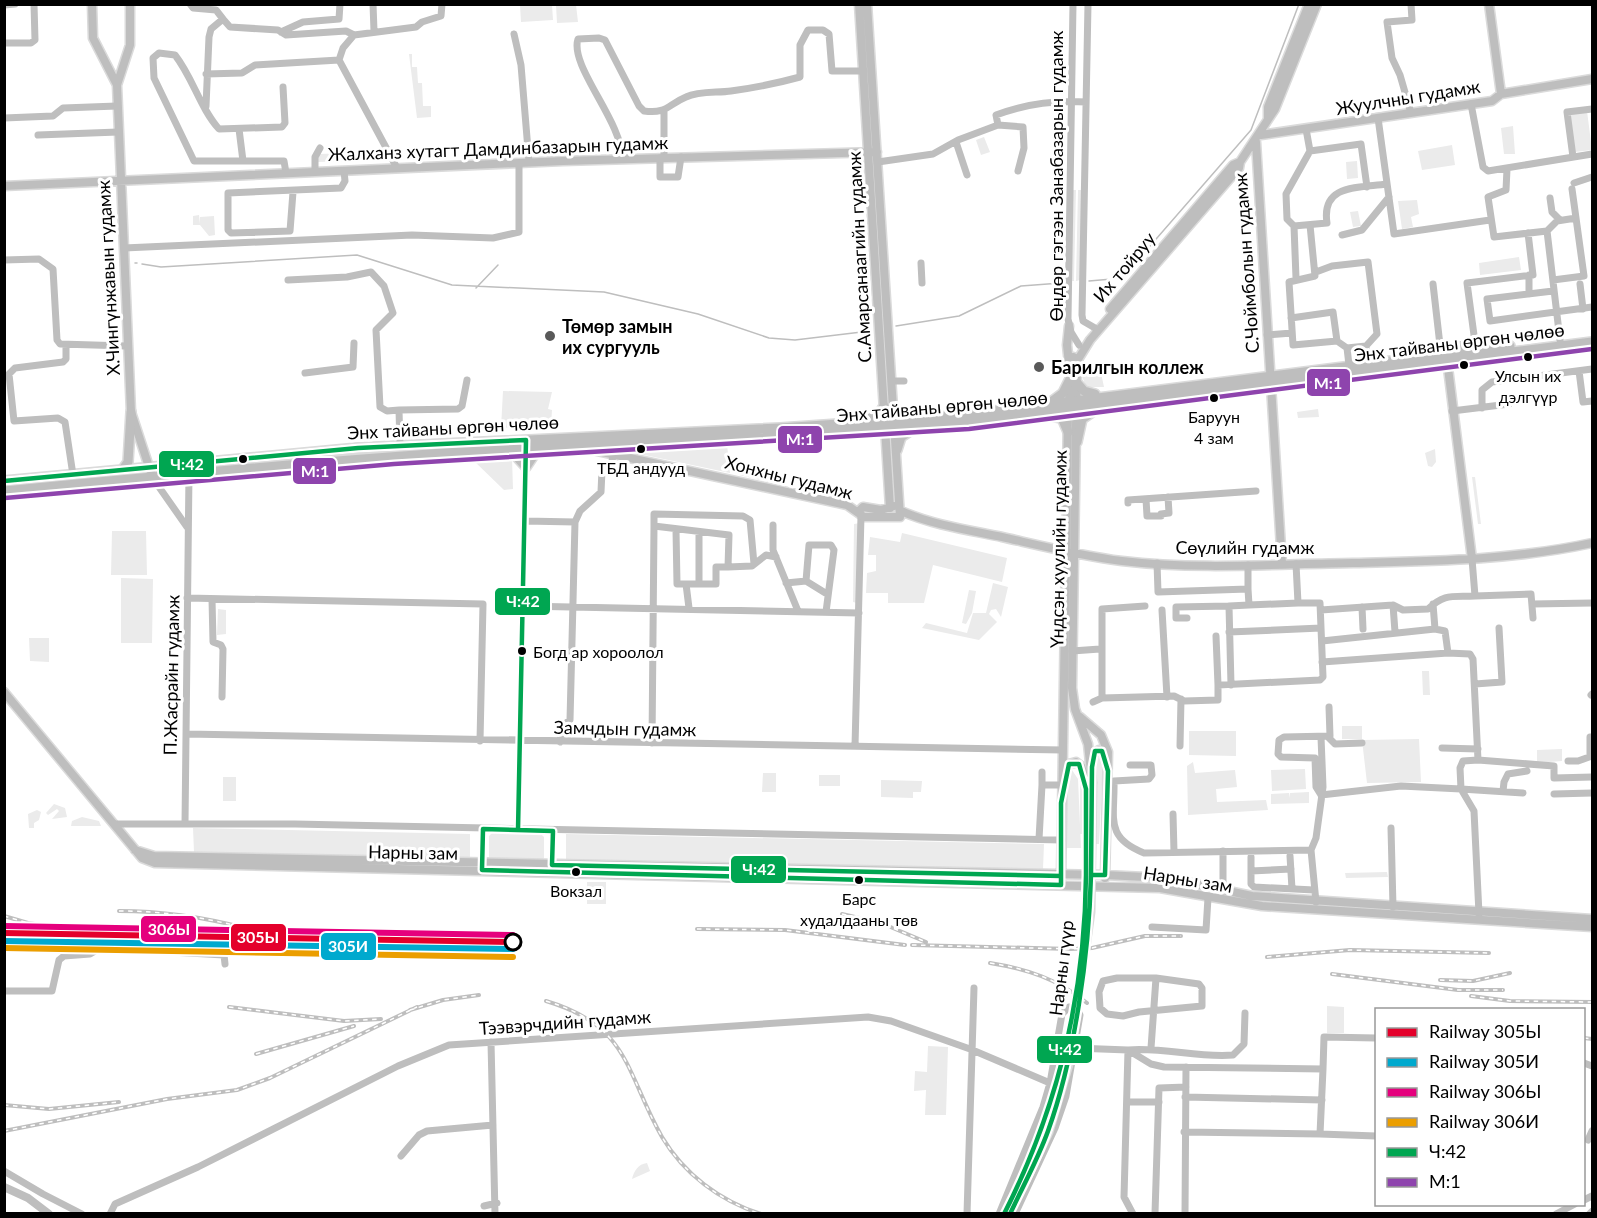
<svg xmlns="http://www.w3.org/2000/svg" width="1597" height="1218" font-family="Lato,sans-serif">
  <rect width="100%" height="100%" fill="#fff"/>
  <path fill="#ebebeb" d="M520,5H552L553,20L521,22Z
    M556,5H576L578,22L557,23Z
    M409,54H412V67H417L418,83H422L423,106H431V117L417,118Z
    M1587,111L1592,150L1575,152L1570,113Z
    M1513,126L1515,154H1504L1501,128Z
    M984,137L990,152L981,155L976,140Z
    M1452,145L1455,165L1422,170L1418,151Z
    M348,153V161L317,162L319,154Z
    M1357,161L1358,178L1347,179L1346,162Z
    M1072,190H1076L1074,281H1071Z
    M1078,190H1082L1080,280L1076,281Z
    M1417,200L1419,214L1411,217L1413,227L1402,229L1398,201Z
    M1358,211L1361,226L1353,227L1350,212Z
    M199,215L200,224V217L214,216L215,235L209,236L200,225H193V216Z
    M1519,257L1521,270L1480,275L1479,263Z
    M1081,373H1101L1104,387H1086Z
    M503,391L552,392L548,409L552,410L551,425L501,428Z
    M1318,409L1319,417L1298,418L1297,412Z
    M727,444L730,473L616,449V445Z
    M1435,449L1436,462L1432,467L1428,466L1425,453Z
    M512,458L513,489L504,490L474,461Z
    M773,470L775,475L773,483L739,475L742,472Z
    M1475,477L1481,524H1478L1472,477Z
    M860,523L857,603L853,602L854,524Z
    M112,531H146L147,575H111Z
    M902,533L1007,558L1002,582L933,565L924,603H888V593H866L867,573L876,571V555H868L870,537L900,542Z
    M121,578L153,579L152,643H121Z
    M993,583L1008,587L1001,617L996,609L991,610L989,614L997,622L979,640L922,628L926,623L967,633L973,613H986Z
    M969,590L976,591L972,613L966,624L962,623Z
    M218,609L226,610V634L217,635Z
    M29,638H49V662L30,661Z
    M1422,671H1429L1430,695H1423Z
    M1342,726H1362V739H1342Z
    M1189,731H1236V756L1189,755Z
    M1419,739L1421,782L1367,783L1362,740Z
    M1562,749V761L1537,763V750Z
    M1097,755H1100L1103,764L1099,844H1093V762Z
    M1193,762L1195,773L1235,770L1237,787L1216,789L1217,802L1266,800L1268,810L1188,815L1187,766Z
    M1305,769L1306,789L1272,791L1271,770Z
    M1072,770L1078,779L1081,848H1067L1066,778Z
    M763,773H776V792H762Z
    M819,775H840V786H819Z
    M223,777H236V801H223Z
    M881,780L922,781L921,792H913V798L881,797Z
    M1309,792V803L1271,804V794L1289,793V798L1290,793Z
    M54,804L65,808L67,817L52,819L59,811L57,809L48,815L46,813Z
    M37,810L41,812L39,820L34,823V828H29L28,814Z
    M82,817L99,821L101,826H71L72,821Z
    M193,828L470,834V858L194,852Z
    M492,833L541,834L544,837V858L541,861L492,860L489,857V836Z
    M566,834L1044,844L1043,869L566,860Z
    M1387,872L1388,877L1346,878L1345,873Z
    M587,882H606V904H587Z
    M1327,1006L1344,1007V1033H1327Z
    M928,1046L948,1047L946,1115H925L926,1090L914,1091L915,1071L927,1072Z
    M647,1163L650,1171L632,1179C634,1171 638,1164 647,1163Z"/>
  <g fill="none" stroke-linecap="round" stroke-linejoin="round">
    <path stroke="#bebebe" stroke-width="1.5" d="M135,263H137
      M142,264L161,267L357,255L452,285L604,292L698,314L769,338L795,340L870,331
      M1089,281L1112,279L1130,269L1251,130L1299,4
      M476,288L498,265
      M896,326L959,316L1021,286L1061,283"/>
    <path stroke="#bebebe" stroke-width="8" d="M4,1187L28,1198L49,1214
      M1590,1214L1592,1212"/>
    <g stroke="#dbdbdb" stroke-width="11">
      <path id="major" d="M92,4L93,38L117,85
        M130,4V45L117,85L131,412L151,473
        M859,4L890,508
        M1489,4L1501,94
        M1268,118V107L1309,4
        M1261,135L1492,101L1501,94L1592,79
        M1256,142L1282,564
        M4,186L563,161L877,152
        M1110,309L1233,165L1240,162
        M1069,326L1067,345L1069,364
        M1447,360L1472,559
        M579,447L847,505L864,517H900L867,4
        M859,511L863,507L881,510L894,506
        M901,511C933,525 968,530 1002,537C1042,546 1082,556 1122,561C1198,570 1277,564 1353,563C1434,561 1514,560 1592,543
        M4,692L142,858L155,863L1160,888L1262,906L1592,927
        M1080,717L1101,735L1108,752L1105,878
        M1092,760L1093,754L1099,750L1105,754L1106,762
        M1064,772L1069,764L1076,762L1081,766L1086,783
        M1092,782L1088,744L1075,709L1072,688L1077,361L1090,340L1239,168L1240,162L1275,109L1317,4
        M135,850L154,856L1105,875L1166,878L1252,896L1592,919
        M1061,881L1068,411L1073,357
        M1004,1214L1016,1187"/>
    </g>
    <g stroke="#dbdbdb" stroke-width="12">
      <path id="highway" d="M1077,383L1084,391L1095,394
        M1051,402L1063,393L1070,379
        M894,407L900,415L910,417
        M1050,416L1062,418L1068,432
        M868,419L879,414L884,406
        M1077,442L1082,419L1095,410
        M504,450L515,455L526,467L534,455L546,447
        M897,450L901,437L913,429
        M123,469L128,462L131,412
        M4,481L358,448L780,428L955,416L1510,346
        M4,491C178,474 350,458 524,448C722,436 920,433 1116,404L1129,400L1592,342"/>
    </g>
    <path stroke="#bebebe" stroke-width="7" d="M190,4L193,8L216,10L223,19L211,29L209,37L206,106
      M373,4L374,31
      M1073,4L1068,319L1071,332L1079,345
      M1088,4L1082,315L1083,321L1095,328
      M4,5L15,4
      M223,19L230,27L278,30L286,35L346,31L354,35
      M281,32L303,22L339,19L340,4
      M514,34L521,65L529,162
      M4,43H31L35,40L34,4
      M206,74L242,73L255,65L339,60
      M283,87L285,123L282,127L219,129C200,108 193,78 175,55L159,53L153,58L154,78L194,161H284L286,173
      M1471,104L1483,167L1488,171L1592,154
      M664,112V157
      M1411,113L1400,75L1392,58L1387,22L1412,20L1411,4
      M4,118L53,116L63,108L117,106
      M1378,118L1394,234L1490,220
      M998,125L1023,127L1024,148L1018,171
      M239,129L243,161
      M38,135L118,132
      M956,142L967,175
      M1310,151L1361,144L1367,187
      M1573,157L1567,112L1592,109
      M660,158V177H678L681,157
      M622,159C623,122 569,66 578,39L599,38L605,40L639,106L644,111C667,114 667,105 686,97C699,91 717,93 731,91C754,88 778,83 800,77V45L808,30H823L829,34L832,71H864
      M878,162L933,154L958,140L998,125L996,115C1025,104 1055,100 1086,102
      M397,168L339,60L343,48L354,35L416,27L422,22L441,16L442,4
      M1507,169L1506,190L1488,197L1494,237L1547,231L1557,221L1576,218
      M315,172V157L320,148
      M1574,183L1592,177
      M293,192L290,231L231,233L228,230V193L341,188L345,181L344,171
      M1550,198L1552,212L1560,220
      M1310,225L1315,276L1289,282L1293,345L1337,341L1347,348L1366,346L1377,334L1368,262L1332,266L1316,272
      M1294,226L1327,223C1321,184 1358,188 1387,184
      M1547,231L1560,340
      M1342,235L1362,230L1389,197
      M124,248L412,235L493,238L519,232V163
      M4,260L39,259L53,269L57,340L60,344L127,346
      M921,263L922,283
      M1296,278L1294,226L1287,219L1286,194L1310,151L1306,129
      M288,280L347,277L371,272L384,286L393,313L376,330L380,407L387,411L399,410L400,445
      M1553,280L1584,276L1572,189
      M1433,284L1441,354
      M1580,284L1583,309
      M1553,291L1487,299L1490,321L1592,307
      M1529,294V275
      M1291,318L1333,312L1337,341
      M1267,335L1292,333
      M66,346V359L63,362L15,368L9,374L14,421L58,418L65,422L73,475
      M1366,346L1368,363
      M1441,347L1474,343
      M1347,348L1349,365
      M1476,350L1467,283L1533,275L1528,233
      M1579,371L1583,402L1592,401
      M305,373L353,367L354,343
      M892,381H904
      M1482,408V390L1492,382L1592,369
      M399,410L458,409L462,406L467,380
      M1452,411L1509,404
      M152,477L187,527
      M1146,499L1147,516H1161V514L1169,513L1168,497
      M1128,503V500L1256,491
      M525,521L575,522
      M773,525V550L798,611
      M654,526V514L743,516L750,520L754,564
      M699,532V584
      M1472,559L1475,596L1531,594L1533,618
      M1157,563L1158,592L1248,589L1249,605L1298,603L1296,564
      M1248,565V589
      M728,567L752,566L766,555L776,557
      M786,583L806,581
      M686,584L689,608
      M187,598L483,604L480,741
      M212,599L213,642L221,645L223,649L222,697
      M1433,604L1435,629L1445,631L1448,653
      M1532,604L1592,603
      M1393,605L1395,632
      M523,606L859,613
      M1362,607L1363,629
      M1162,610L1167,697
      M1321,610L1393,605L1403,610L1428,609C1445,593 1452,597 1475,596
      M826,612L834,550L831,545H809L806,581L827,594
      M1187,618H1176V607L1229,606
      M1229,632L1321,628
      M1216,636L1218,685
      M1322,641L1435,629
      M1072,651L1100,649
      M1322,662L1448,653L1470,654L1473,659L1478,760L1554,766V778L1592,777
      M1475,684L1502,682L1499,628
      M1231,685L1229,606L1249,605
      M1591,695L1592,694
      M1102,698V609L1145,606
      M1093,702L1102,698L1174,696L1184,701L1218,700V685L1320,680L1323,677L1320,603H1298
      M186,734L1063,750
      M1328,737L1335,744L1362,743
      M560,742L562,726L570,720L575,522L580,511L601,492L602,470L612,462L613,453
      M652,743L654,526L729,535L728,567H716V584H677L676,530
      M855,746L861,516
      M1180,746L1181,699
      M1442,748L1478,749
      M1590,756V737H1592
      M1568,761H1578L1592,756
      M1130,765H1151L1152,775L1149,779L1114,781C1115,818 1104,837 1144,853L1311,850
      M1042,785V772
      M1503,791L1504,782L1508,774L1527,771
      M1554,794L1592,793
      M1321,795L1401,786L1461,789L1460,768L1463,761L1478,760
      M1321,795L1316,787L1315,758L1281,757L1278,754L1279,740L1284,737L1330,736L1329,707
      M1173,814L1174,852
      M114,824H295L1062,840
      M185,824L189,473
      M1391,828L1393,907
      M518,830L526,445
      M1039,839L1042,785H1060
      M1290,856L1292,889
      M1251,857V884L1254,887L1314,890
      M482,865L483,829
      M552,867L553,831
      M1251,871L1291,869
      M1223,891V851
      M1316,902L1311,850L1316,838L1323,787L1321,737
      M1479,914L1474,811L1461,789L1523,793
      M1152,927L1206,930L1208,898
      M1156,978L1199,984L1202,988V1006L1139,1012L1123,1016L1107,1014L1100,1008L1099,992L1103,981L1117,978Z
      M4,991H52L59,960L64,956L90,954L100,948L224,955L225,964
      M491,1042L495,1214
      M1075,1048L1128,1050L1151,1064L1164,1067L1323,1069L1320,1134L1376,1136
      M1151,1048L1156,978
      M1584,1063L1592,1066
      M1323,1069L1324,1037L1376,1038
      M1185,1097L1322,1100
      M1127,1102H1159
      M1184,1132L1320,1134
      M1588,1140L1592,1131
      M401,1156L419,1135L427,1131L493,1125
      M4,1171L43,1194L82,1214
      M1584,1200L1592,1196
      M484,1206L497,1203
      M1155,1213L1159,1088L1186,1087
      M110,1214L115,1204L198,1167L398,1066L449,1045L868,1017L891,1021L970,1049L1050,1083
      M967,1214L974,988
      M999,1214L1043,1107L1050,1083L1062,1014L1069,1007H1076L1080,1015L1066,1096L1055,1128L1015,1214
      M1133,1214L1124,1197L1128,1050C1164,1047 1198,1058 1233,1055L1244,1044L1245,1013
      M1185,1214L1186,1067
      M1556,1214L1575,1204"/>
    <use href="#major" stroke="#bebebe" stroke-width="8"/>
    <use href="#highway" stroke="#bebebe" stroke-width="9"/>
    <g stroke="#bebebe" stroke-width="4">
      <path id="rail" d="M119,911C163,911 203,917 245,928
        M842,914L881,923L926,942
        M4,916L28,923L83,931L333,935
        M697,929L785,930L905,945
        M4,941L54,942
        M912,945L1071,949L1092,948L1145,936H1181
        M1267,957L1350,950L1489,953
        M990,963C1027,969 1058,979 1087,1003
        M1332,974L1458,990H1503
        M1440,980L1473,981L1510,973
        M1471,996L1510,1001L1592,1002
        M546,1001C630,1026 625,1072 662,1137C684,1174 720,1201 761,1214
        M229,1007L344,1021L381,1019
        M410,1010L443,1000L479,995
        M1584,1038L1592,1039
        M256,1054L354,1026
        M4,1105L49,1109L119,1102
        M4,1131L167,1099L237,1090L270,1078L417,1007"/>
    </g>
    <use href="#rail" stroke="#fff" stroke-width="1.5" stroke-dasharray="4.5" stroke-linecap="butt"/>
    <g stroke="#dbdbdb" stroke-width="11" stroke-linecap="butt">
      <path id="major-bridge" d="M1086,834V783
        M1021,1189L1048,1132L1069,1061L1090,912L1092,782"/>
    </g>
    <use href="#major-bridge" stroke="#bebebe" stroke-width="8"/>
    <g stroke="#fff" stroke-width="9">
      <path id="bus-1" d="M4,481L358,448L526,440L518,830
        M1095,751H1102L1108,771L1105,875H1091L1092,767Z
        M483,829L553,831L552,865L1061,876V885L482,870Z
        M1061,876V803L1069,764H1079L1086,789V875
        M1004,1214C1058,1108 1085,994 1086,875
        M1010,1214C1023,1186 1038,1159 1048,1131C1075,1056 1089,954 1091,875"/>
    </g>
    <g stroke="#fff" stroke-width="9">
      <path id="bus-2" d="M5,498L394,464L969,429L1592,349"/>
    </g>
    <use href="#bus-1" stroke="#00a651" stroke-width="4.5"/>
    <use href="#bus-2" stroke="#8e44ad" stroke-width="4.5"/>
    <g stroke="#fff" stroke-width="10">
      <path id="rail-1" d="M4,933L513,942"/>
    </g>
    <g stroke="#fff" stroke-width="10">
      <path id="rail-2" d="M4,941L513,949"/>
    </g>
    <g stroke="#fff" stroke-width="10">
      <path id="rail-3" d="M4,926L513,935"/>
    </g>
    <g stroke="#fff" stroke-width="10">
      <path id="rail-4" d="M4,948L513,957"/>
    </g>
    <use href="#rail-1" stroke="#e4002b" stroke-width="6"/>
    <use href="#rail-2" stroke="#00a9ce" stroke-width="6"/>
    <use href="#rail-3" stroke="#e5007d" stroke-width="6"/>
    <use href="#rail-4" stroke="#eb9e00" stroke-width="6"/>
  </g>
  <g fill="#595959" stroke="#fff" stroke-width="2">
    <circle cx="550" cy="336" r="6"/>
    <circle cx="1039" cy="367" r="6"/>
  </g>
  <g fill="#000" stroke="#fff" stroke-width="2">
    <circle cx="1528" cy="357" r="5"/>
    <circle cx="1464" cy="365" r="5"/>
    <circle cx="1214" cy="398" r="5"/>
    <circle cx="641" cy="449" r="5"/>
    <circle cx="243" cy="459" r="5"/>
    <circle cx="522" cy="651" r="5"/>
    <circle cx="576" cy="872" r="5"/>
    <circle cx="859" cy="880" r="5"/>
  </g>
  <circle fill="#fff" stroke="#000" stroke-width="3" cx="513" cy="942" r="8"/>
  <g text-anchor="middle" dominant-baseline="central" stroke-width="6" stroke-linejoin="round" paint-order="stroke">
    <g font-size="16" fill="#000" stroke="#fff">
      <text x="1528" y="375">Улсын их<tspan x="1528" dy="21">дэлгүүр</tspan></text>
      <text x="1214" y="416">Баруун<tspan x="1214" dy="21">4 зам</tspan></text>
      <text x="641" y="467">ТБД андууд</text>
      <text x="533" y="651" text-anchor="start">Богд ар хороолол</text>
      <text x="576" y="890">Вокзал</text>
      <text x="859" y="898">Барс<tspan x="859" dy="21">худалдааны төв</tspan></text>
    </g>
    <g font-size="18" fill="#000" stroke="#fff">
      <text transform="translate(1408 97) rotate(-9)">Жуулчны гудамж</text>
      <text transform="translate(498 148) rotate(-2)">Жалханз хутагт Дамдинбазарын гудамж</text>
      <text transform="translate(1056 176) rotate(-90)">Өндөр гэгээн Занабазарын гудамж</text>
      <text transform="translate(859 257) rotate(-93)">С.Амарсанаагийн гудамж</text>
      <text transform="translate(1246 263) rotate(-94)">С.Чоймболын гудамж</text>
      <text transform="translate(1124 267) rotate(-50)">Их тойруу</text>
      <text transform="translate(108 278) rotate(-93)">Х.Чингүнжавын гудамж</text>
      <text transform="translate(1459 342) rotate(-7)">Энх тайваны өргөн чөлөө</text>
      <text transform="translate(942 406) rotate(-5)">Энх тайваны өргөн чөлөө</text>
      <text transform="translate(453 427) rotate(-3)">Энх тайваны өргөн чөлөө</text>
      <text transform="translate(789 477) rotate(14)">Хонхны гудамж</text>
      <text x="1245" y="547">Сөүлийн гудамж</text>
      <text transform="translate(1058 549) rotate(-89)">Үндсэн хуулийн гудамж</text>
      <text transform="translate(171 675) rotate(-89)">П.Жасрайн гудамж</text>
      <text transform="translate(625 728) rotate(1)">Замчдын гудамж</text>
      <text transform="translate(413 852) rotate(1)">Нарны зам</text>
      <text transform="translate(1188 879) rotate(9)">Нарны зам</text>
      <text transform="translate(1061 968) rotate(-83)">Нарны гүүр</text>
      <text transform="translate(565 1022) rotate(-4)">Тээвэрчдийн гудамж</text>
    </g>
    <g font-size="18" font-weight="bold" fill="#000" stroke="#fff" text-anchor="start">
      <text x="562" y="326">Төмөр замын<tspan x="562" dy="21">их сургууль</tspan></text>
      <text x="1051" y="367">Барилгын коллеж</text>
    </g>
  </g>
  <g stroke="#fff" stroke-width="2">
    <rect x="1306" y="368" width="45" height="29" rx="6" fill="#8e44ad"/>
    <rect x="777" y="425" width="46" height="29" rx="6" fill="#8e44ad"/>
    <rect x="158" y="450" width="57" height="28" rx="6" fill="#00a651"/>
    <rect x="292" y="457" width="45" height="28" rx="6" fill="#8e44ad"/>
    <rect x="494" y="587" width="57" height="29" rx="6" fill="#00a651"/>
    <rect x="730" y="855" width="57" height="29" rx="6" fill="#00a651"/>
    <rect x="140" y="915" width="57" height="28" rx="6" fill="#e5007d"/>
    <rect x="230" y="923" width="57" height="29" rx="6" fill="#e4002b"/>
    <rect x="320" y="932" width="57" height="29" rx="6" fill="#00a9ce"/>
    <rect x="1036" y="1035" width="57" height="29" rx="6" fill="#00a651"/>
  </g>
  <g font-size="16" text-anchor="middle" font-weight="bold" fill="#fff">
    <text x="1328" y="389">М:1</text>
    <text x="800" y="445">М:1</text>
    <text x="187" y="470">Ч:42</text>
    <text x="315" y="477">М:1</text>
    <text x="523" y="607">Ч:42</text>
    <text x="759" y="875">Ч:42</text>
    <text x="169" y="935">306Ы</text>
    <text x="258" y="943">305Ы</text>
    <text x="348" y="952">305И</text>
    <text x="1065" y="1055">Ч:42</text>
  </g>
  <rect width="1597" height="1218" fill="none" stroke="#000000" stroke-width="12"/>
  <rect x="1375" y="1008" width="210" height="198" fill="#ffffff" stroke="#999999" stroke-width="1.5"/>
  <rect x="1387" y="1028" width="30" height="9" fill="#e4002b" stroke="#999999" stroke-width="1.5"/>
  <text x="1429" y="1038" font-size="18" fill="#000000">Railway 305Ы</text>
  <rect x="1387" y="1058" width="30" height="9" fill="#00a9ce" stroke="#999999" stroke-width="1.5"/>
  <text x="1429" y="1068" font-size="18" fill="#000000">Railway 305И</text>
  <rect x="1387" y="1088" width="30" height="9" fill="#e5007d" stroke="#999999" stroke-width="1.5"/>
  <text x="1429" y="1098" font-size="18" fill="#000000">Railway 306Ы</text>
  <rect x="1387" y="1118" width="30" height="9" fill="#eb9e00" stroke="#999999" stroke-width="1.5"/>
  <text x="1429" y="1128" font-size="18" fill="#000000">Railway 306И</text>
  <rect x="1387" y="1148" width="30" height="9" fill="#00a651" stroke="#999999" stroke-width="1.5"/>
  <text x="1429" y="1158" font-size="18" fill="#000000">Ч:42</text>
  <rect x="1387" y="1178" width="30" height="9" fill="#8e44ad" stroke="#999999" stroke-width="1.5"/>
  <text x="1429" y="1188" font-size="18" fill="#000000">М:1</text>
</svg>
